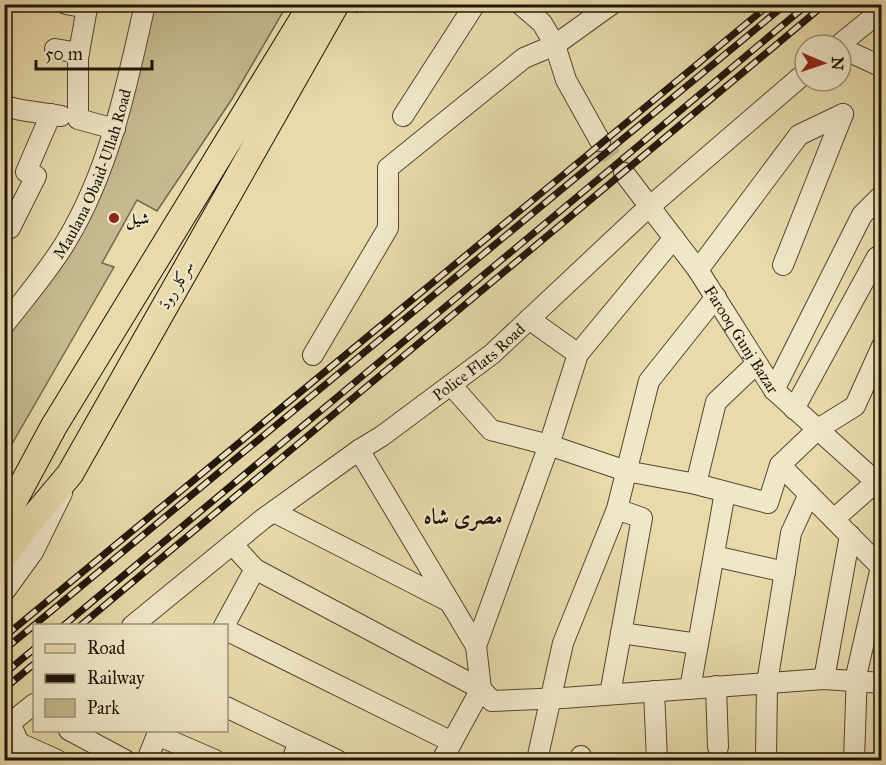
<svg xmlns="http://www.w3.org/2000/svg" width="886" height="765" font-family="'IM FELL Great Primer',Amiri,serif">
  <rect width="100%" height="100%" fill="#e8daaa"/>
  <filter id="stains"><feTurbulence type="fractalNoise" baseFrequency=".00333" numOctaves="4"/><feColorMatrix values="0 0 0 0 .2 0 0 0 0 .09 0 0 0 0 .02 0 0 0 .5 -.17"/></filter>
  <radialGradient id="worn" r=".72"><stop offset=".6" stop-color="#630" stop-opacity="0"/><stop offset="1" stop-color="#630" stop-opacity=".3"/></radialGradient>
  <path fill="#c6b98f" stroke="#73674c" stroke-width="1.5" d="M144,5H287L232,99L157,211L137,200L102,263L114,267L5,456V323L82,212Z"/>
  <g fill="none" stroke-linecap="round" stroke-linejoin="round">
    <path stroke="#cabc92" stroke-width="20" stroke-dasharray="20 10" stroke-linecap="butt" d="M600,141L624,173"/>
    <g stroke="#524632" stroke-width="22">
      <g id="minor">
        <path d="M66,4L87,8L78,58V119L115,129"/>
        <path d="M520,4L542,23L555,45L566,80L600,141"/>
        <path d="M839,45L882,10"/>
        <path d="M841,48L882,67"/>
        <path d="M55,49L79,53"/>
        <path d="M4,106L21,110L61,116"/>
        <path d="M403,116L475,4"/>
        <path id="s1" d="M624,173L698,270L774,390L882,487"/>
        <path d="M4,225L10,228L36,176L26,172L51,114"/>
        <path d="M783,265L843,114"/>
        <path d="M698,270L799,135L843,114"/>
        <path d="M529,319L578,354"/>
        <path id="s2" d="M4,325C25,298 50,269 67,240C110,168 127,85 145,4"/>
        <path d="M313,355L388,228V168L524,58L555,45L612,4"/>
        <path d="M452,386L491,430L549,445L626,471L696,484L768,503L780,465L818,429L855,406L882,346"/>
        <path d="M774,390L862,215L882,195"/>
        <path d="M794,409L877,257"/>
        <path d="M359,450L476,646"/>
        <path d="M780,465L881,567L857,672L854,760"/>
        <path d="M696,484L716,402L756,364"/>
        <path d="M617,509L649,381L716,297"/>
        <path d="M274,512L450,602"/>
        <path d="M834,519L876,482"/>
        <path d="M232,544L255,569L481,689L492,701L563,698L824,679L882,683"/>
        <path d="M714,556L785,572"/>
        <path d="M4,592L33,552L62,493"/>
        <path id="s3" d="M132,626L263,519L359,450L382,436L492,354L640,215L805,73"/>
        <path d="M224,626L255,569"/>
        <path d="M226,630L452,742"/>
        <path d="M621,633L698,644"/>
        <path d="M824,679L850,535"/>
        <path d="M716,686L718,747"/>
        <path d="M690,689L725,492"/>
        <path d="M654,691L657,760"/>
        <path d="M226,707L337,760"/>
        <path d="M10,723L19,743L57,760"/>
        <path d="M4,728L34,704"/>
        <path d="M69,730L125,760"/>
        <path d="M11,760L19,743"/>
        <path d="M147,760L157,735L215,760"/>
        <path d="M292,760L299,742"/>
        <path d="M442,760L481,689L476,646L549,445L578,354L674,238"/>
        <path d="M537,760L563,643L617,509L642,518L610,694"/>
        <path d="M581,760V756"/>
        <path d="M766,760L767,683L791,533L809,494"/>
      </g>
    </g>
    <g stroke="#20150a" stroke-width="28">
      <path id="major" d="M4,519L54,426L312,4
        M4,557L27,525L70,474L336,4"/>
    </g>
    <path stroke="#20150a" stroke-width="3" stroke-dasharray="4.5 3" stroke-linecap="butt" d="M354,10L360,13L364,4"/>
    <use href="#minor" stroke="#f0e7c8" stroke-width="20"/>
    <use href="#major" stroke="#e8daaa" stroke-width="26"/>
    <g stroke="#20150a" stroke-width="7">
      <path id="rail" d="M63,626L808,4
        M80,626L825,4
        M4,637L770,4
        M4,650L786,4
        M4,674L34,649
        M4,689L34,664"/>
    </g>
    <use href="#rail" stroke="#f0e7c8" stroke-width="4.5" stroke-dasharray="14" stroke-linecap="butt"/>
  </g>
  <circle fill="#8f2418" stroke="#f0e7c8" stroke-width="2" cx="114" cy="218" r="6"/>
  <g text-anchor="middle" dominant-baseline="central" stroke-width="4.5" stroke-linejoin="round" paint-order="stroke">
    <g font-size="16" fill="#20150a" stroke="#f0e7c8">
      <text stroke="none"><textPath href="#s2" startOffset="177">Maulana Obaid-Ullah Road</textPath></text>
      <text transform="translate(176 285) rotate(-60)">سرکلر روڈ</text>
      <text stroke="none"><textPath href="#s1" startOffset="204">Farooq Gunj Bazar</textPath></text>
      <text stroke="none"><textPath href="#s3" startOffset="436">Police Flats Road</textPath></text>
    </g>
    <g font-size="16" font-weight="bold" fill="#20150a" stroke="#f0e7c8" text-anchor="start">
      <text x="126" y="218">شیل</text>
    </g>
    <g font-size="22" font-weight="bold" fill="#20150a" stroke="#f0e7c8">
      <text x="463" y="516">مصری شاہ</text>
    </g>
  </g>
  <rect width="886" height="765" fill="none" stroke="#e8daaa" stroke-width="24"/>
  <rect x="6" y="6" width="874" height="753" fill="none" stroke="#20150a" stroke-width="3"/>
  <rect x="12" y="12" width="862" height="741" fill="none" stroke="#20150a" stroke-width="1.5"/>
  <rect x="33" y="624" width="195" height="108" fill="#f0e7c8" stroke="#9d937c" stroke-width="1.5"/>
  <rect x="45" y="644" width="30" height="9" fill="#e8daaa" stroke="#9d937c" stroke-width="1.5"/>
  <text x="87" y="654" font-size="18" fill="#20150a">Road</text>
  <rect x="45" y="674" width="30" height="9" fill="#20150a" stroke="#9d937c" stroke-width="1.5"/>
  <text x="87" y="684" font-size="18" fill="#20150a">Railway</text>
  <rect x="45" y="699" width="30" height="18" fill="#c6b98f" stroke="#9d937c" stroke-width="1.5"/>
  <text x="87" y="714" font-size="18" fill="#20150a">Park</text>
  <g transform="translate(823 63) rotate(92)"><circle r="28" fill="#f0e7c8" stroke="#9d937c" stroke-width="1.5"/>
  <path d="M0-4.5L10 22L0 15L-10 22Z" fill="#8f2418"/>
  <text y="-9" font-size="16" font-weight="bold" text-anchor="middle" fill="#20150a">N</text>
  </g>
  <path d="M36 60v9h116v-9" fill="none" stroke="#20150a" stroke-width="3"/>
  <text x="45" y="60" font-size="18" fill="#20150a" stroke="#f0e7c8" stroke-width="4.5" paint-order="stroke">50 m</text>
  <rect width="100%" height="100%" filter="url(#stains)"/>
  <rect width="100%" height="100%" fill="url(#worn)"/>
</svg>
